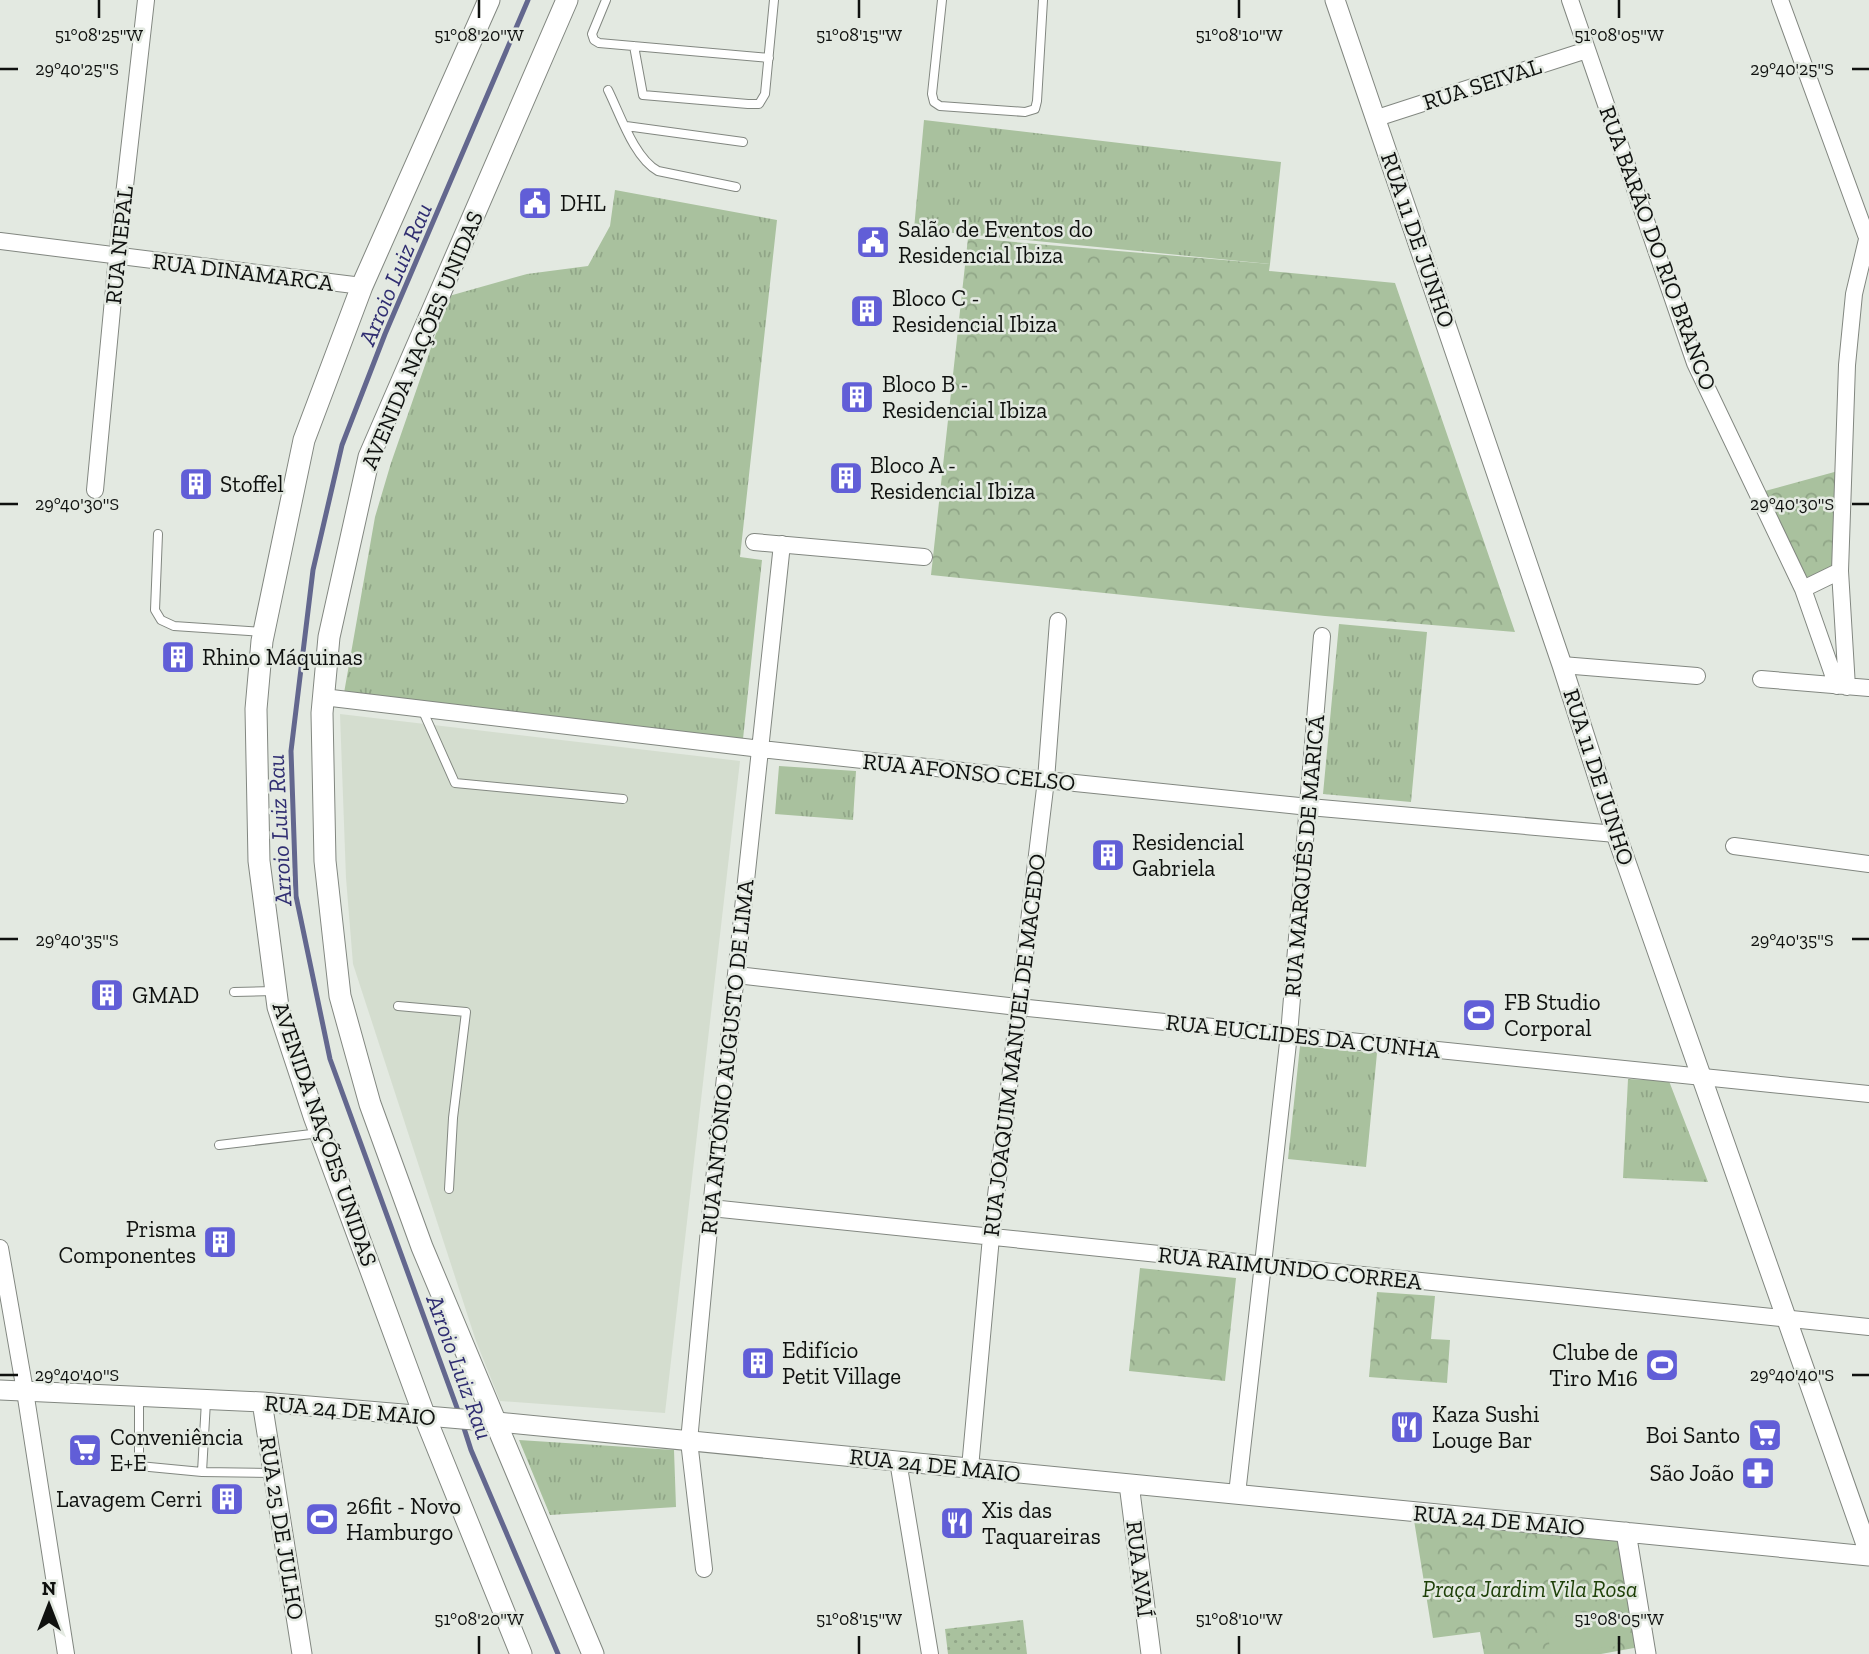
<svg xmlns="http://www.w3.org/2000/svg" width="1869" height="1654" font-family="'Zilla Slab',serif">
  <defs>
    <pattern id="grass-tufts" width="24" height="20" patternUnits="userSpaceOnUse" patternTransform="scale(1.75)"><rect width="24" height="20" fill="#a9c19e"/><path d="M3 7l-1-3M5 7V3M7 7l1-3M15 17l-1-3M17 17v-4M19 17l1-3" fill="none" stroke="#90a587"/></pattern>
    <pattern id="forest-crowns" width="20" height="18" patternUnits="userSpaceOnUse" patternTransform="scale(1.75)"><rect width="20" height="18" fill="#a9c19e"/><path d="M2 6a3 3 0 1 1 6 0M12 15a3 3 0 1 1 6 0" fill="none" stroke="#90a587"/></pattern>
    <pattern id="garden-dots" width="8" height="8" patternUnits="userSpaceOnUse" patternTransform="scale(1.75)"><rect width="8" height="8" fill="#a9c19e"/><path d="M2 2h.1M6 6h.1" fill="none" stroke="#90a587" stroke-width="1.8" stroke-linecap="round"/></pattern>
  </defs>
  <rect width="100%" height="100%" fill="#e3e9e1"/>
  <path fill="#d4ddcf" d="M340,714L740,761L665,1413L500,1401L476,1341L353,964L346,878Z"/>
  <path fill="url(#grass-tufts)" d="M924,120L1281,162L1270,264L914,229Z
    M615,190L777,220L740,557L762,560L743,739L344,693L375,517L391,463L449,296L527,274L588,266L610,226Z
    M1339,624L1427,632L1411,802L1323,794Z
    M779,766L856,771L853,820L775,814Z
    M1300,1046L1377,1053L1366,1167L1288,1159Z
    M1628,1079L1669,1081L1708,1182L1623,1178Z
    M519,1440L674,1450L676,1507L550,1515Z"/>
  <path fill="url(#forest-crowns)" d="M968,238L1270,264L1269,271L1395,283L1515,632L1325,616L931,575Z
    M1838,471L1836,568L1809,582L1765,491Z
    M1140,1268L1236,1278L1225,1381L1129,1371Z
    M1377,1292L1435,1296L1431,1339L1450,1340L1447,1383L1369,1377Z
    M1413,1514L1626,1532L1645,1646L1601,1654H1484L1480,1632L1433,1638Z"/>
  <path fill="url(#garden-dots)" d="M1023,1620L1027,1654H948L945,1629Z"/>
  <path fill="#a9c19e" d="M1612,1611L1618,1646L1551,1654L1545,1619Z"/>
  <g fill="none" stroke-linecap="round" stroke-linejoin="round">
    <path stroke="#63678e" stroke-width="5" d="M460,1416L330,1059L296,896L291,751L313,570L342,445L385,334L528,0
      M463,1425L471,1450L558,1654"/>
    <g stroke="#828780" stroke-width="10">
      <path id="service" d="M606,0L592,34L594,40L599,43L769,58
        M942,0L932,94L934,102L940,106L1025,112L1035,109L1037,101L1043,0
        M634,46L643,95L748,104H759L765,94L774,0
        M608,90C620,114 634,158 658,171L736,187
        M626,126L743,142
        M158,534L155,610L161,620L174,626L264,632
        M422,709L455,783L623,799
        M234,992L273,991
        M398,1006L466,1012L453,1118L449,1189
        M219,1145L320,1133
        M139,1396V1466L202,1472L272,1473
        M202,1472L206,1401"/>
    </g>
    <g stroke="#828780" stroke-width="18">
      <path id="minor" d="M1570,0L1695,363L1803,589L1837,686
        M1780,0L1866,235
        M1377,118L1587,50
        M0,241L362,286
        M95,490L117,257L146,0
        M754,542L924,557
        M1803,589L1840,571
        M1562,665L1697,676
        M1761,679L1869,688
        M1847,687L1840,571L1847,365L1854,294L1869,231
        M323,697L761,749L1046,780L1309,807L1616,834
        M1734,846L1869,864
        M737,975L1018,1007L1869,1094
        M711,1208L1869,1327
        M0,1248L25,1391L66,1654
        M898,1461L930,1654
        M970,1468L991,1237L1046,780L1058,621
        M1237,1494L1289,1034L1322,636
        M704,1569L689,1441L711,1208L782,544"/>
    </g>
    <g stroke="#828780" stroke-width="21">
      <path id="tertiary" d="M1335,0L1562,665L1616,834L1869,1553
        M0,1390L262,1402L497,1422L1869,1556
        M262,1402L302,1654
        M1129,1484L1151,1654
        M1626,1532L1646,1654"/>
    </g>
    <g stroke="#828780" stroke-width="23">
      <path id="secondary" d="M489,0L362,286L304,440L262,641L256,709L259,861L278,1007L314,1116L425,1417L521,1654
        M567,0L369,457L329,637L322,713L325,861L340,996L370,1104L422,1247L593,1654"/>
    </g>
    <use href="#service" stroke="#fff" stroke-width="8"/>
    <use href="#minor" stroke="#fff" stroke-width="16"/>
    <use href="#tertiary" stroke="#fff" stroke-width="19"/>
    <use href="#secondary" stroke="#fff" stroke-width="21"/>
  </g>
  <path fill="none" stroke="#0f110f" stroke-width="2.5" d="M99,0V18M479,0V18M859,0V18M1239,0V18M1619,0V18M0,69H18M1852,69H1869M0,504H18M1852,504H1869M0,939H18M1852,939H1869M0,1375H18M1852,1375H1869M479,1636V1654M859,1636V1654M1239,1636V1654M1619,1636V1654"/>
  <defs>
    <g id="civic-square" transform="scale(1.75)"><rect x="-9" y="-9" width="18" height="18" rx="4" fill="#615ed7" stroke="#e3e9e1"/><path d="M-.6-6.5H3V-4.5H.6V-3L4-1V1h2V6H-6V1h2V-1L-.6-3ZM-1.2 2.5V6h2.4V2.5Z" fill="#fff"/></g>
    <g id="building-square" transform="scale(1.75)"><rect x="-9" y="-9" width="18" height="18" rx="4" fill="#615ed7" stroke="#e3e9e1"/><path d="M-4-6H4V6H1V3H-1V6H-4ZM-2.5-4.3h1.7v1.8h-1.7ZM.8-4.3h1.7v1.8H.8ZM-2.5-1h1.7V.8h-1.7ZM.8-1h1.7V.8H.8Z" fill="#fff"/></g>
    <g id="stadium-square" transform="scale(1.75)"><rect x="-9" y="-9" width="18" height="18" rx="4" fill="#615ed7" stroke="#e3e9e1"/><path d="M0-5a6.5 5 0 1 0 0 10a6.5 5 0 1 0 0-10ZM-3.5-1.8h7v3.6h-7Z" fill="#fff"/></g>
    <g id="restaurant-square" transform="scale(1.75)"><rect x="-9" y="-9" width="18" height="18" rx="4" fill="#615ed7" stroke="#e3e9e1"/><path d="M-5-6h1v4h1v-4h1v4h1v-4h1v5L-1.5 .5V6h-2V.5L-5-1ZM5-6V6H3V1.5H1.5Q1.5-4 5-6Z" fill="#fff"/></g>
    <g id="supermarket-square" transform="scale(1.75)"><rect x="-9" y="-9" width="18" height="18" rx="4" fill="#615ed7" stroke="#e3e9e1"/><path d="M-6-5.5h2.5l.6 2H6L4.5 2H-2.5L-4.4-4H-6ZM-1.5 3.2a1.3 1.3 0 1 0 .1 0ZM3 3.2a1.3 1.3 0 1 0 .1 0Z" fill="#fff"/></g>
    <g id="pharmacy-square" transform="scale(1.75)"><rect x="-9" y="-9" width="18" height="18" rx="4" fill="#615ed7" stroke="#e3e9e1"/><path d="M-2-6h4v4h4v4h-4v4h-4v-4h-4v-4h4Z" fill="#fff"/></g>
  </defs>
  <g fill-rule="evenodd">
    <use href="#civic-square" x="535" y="203"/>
    <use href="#civic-square" x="873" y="242"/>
    <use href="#building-square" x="867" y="311"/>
    <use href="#building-square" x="857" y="397"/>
    <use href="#building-square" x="846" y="478"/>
    <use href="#building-square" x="196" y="484"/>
    <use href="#building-square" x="178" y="657"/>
    <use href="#building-square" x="1108" y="855"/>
    <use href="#building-square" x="107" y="995"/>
    <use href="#stadium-square" x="1479" y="1015"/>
    <use href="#building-square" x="220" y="1242"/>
    <use href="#building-square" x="758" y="1363"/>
    <use href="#stadium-square" x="1662" y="1365"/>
    <use href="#restaurant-square" x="1407" y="1427"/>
    <use href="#supermarket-square" x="1765" y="1435"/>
    <use href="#supermarket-square" x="85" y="1450"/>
    <use href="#pharmacy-square" x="1758" y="1473"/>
    <use href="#building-square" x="227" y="1499"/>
    <use href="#stadium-square" x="322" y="1519"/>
    <use href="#restaurant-square" x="957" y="1523"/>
  </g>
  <g text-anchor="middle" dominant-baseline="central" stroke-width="5" stroke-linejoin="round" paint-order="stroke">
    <g font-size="23" fill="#0f110f" stroke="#e3e9e1">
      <text transform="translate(1482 84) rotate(-18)">RUA SEIVAL</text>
      <text transform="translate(1418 240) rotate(71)">RUA 11 DE JUNHO</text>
      <text transform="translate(119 245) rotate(-84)">RUA NEPAL</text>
      <text transform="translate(1658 248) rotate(70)">RUA BARÃO DO RIO BRANCO</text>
      <text transform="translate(243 272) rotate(7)">RUA DINAMARCA</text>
      <text transform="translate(422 340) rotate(-67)">AVENIDA NAÇÕES UNIDAS</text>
      <text transform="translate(969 772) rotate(6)">RUA AFONSO CELSO</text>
      <text transform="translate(1599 777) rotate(72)">RUA 11 DE JUNHO</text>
      <text transform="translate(1304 856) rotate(-85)">RUA MARQUÊS DE MARICÁ</text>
      <text transform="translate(1303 1036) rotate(6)">RUA EUCLIDES DA CUNHA</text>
      <text transform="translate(1014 1045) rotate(-83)">RUA JOAQUIM MANUEL DE MACEDO</text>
      <text transform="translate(727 1057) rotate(-84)">RUA ANTÔNIO AUGUSTO DE LIMA</text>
      <text transform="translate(325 1134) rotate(71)">AVENIDA NAÇÕES UNIDAS</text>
      <text transform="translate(1290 1268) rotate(6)">RUA RAIMUNDO CORREA</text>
      <text transform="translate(350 1410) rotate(5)">RUA 24 DE MAIO</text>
      <text transform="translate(935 1465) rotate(6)">RUA 24 DE MAIO</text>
      <text transform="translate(1499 1520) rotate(5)">RUA 24 DE MAIO</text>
      <text transform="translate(282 1528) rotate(81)">RUA 25 DE JULHO</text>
      <text transform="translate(1140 1569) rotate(83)">RUA AVAÍ</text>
    </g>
    <g font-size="23" fill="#0f110f" stroke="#e3e9e1" text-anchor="start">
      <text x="560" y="203">DHL</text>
      <text x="898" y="229">Salão de Eventos do<tspan x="898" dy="26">Residencial Ibiza</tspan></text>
      <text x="892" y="298">Bloco C -<tspan x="892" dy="26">Residencial Ibiza</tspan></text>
      <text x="882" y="384">Bloco B -<tspan x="882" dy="26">Residencial Ibiza</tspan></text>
      <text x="870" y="465">Bloco A -<tspan x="870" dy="26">Residencial Ibiza</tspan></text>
      <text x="220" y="484">Stoffel</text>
      <text x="202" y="657">Rhino Máquinas</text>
      <text x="1132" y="842">Residencial<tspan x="1132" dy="26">Gabriela</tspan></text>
      <text x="132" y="995">GMAD</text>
      <text x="1504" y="1002">FB Studio<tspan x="1504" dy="26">Corporal</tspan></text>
      <text x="196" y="1229" text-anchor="end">Prisma<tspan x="196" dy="26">Componentes</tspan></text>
      <text x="782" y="1350">Edifício<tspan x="782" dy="26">Petit Village</tspan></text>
      <text x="1638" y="1352" text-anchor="end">Clube de<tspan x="1638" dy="26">Tiro M16</tspan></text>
      <text x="1432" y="1414">Kaza Sushi<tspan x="1432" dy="26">Louge Bar</tspan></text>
      <text x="1740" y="1435" text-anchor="end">Boi Santo</text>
      <text x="110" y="1437">Conveniência<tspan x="110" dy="26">E+E</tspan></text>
      <text x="1734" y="1473" text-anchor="end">São João</text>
      <text x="202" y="1499" text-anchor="end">Lavagem Cerri</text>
      <text x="346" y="1506">26fit - Novo<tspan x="346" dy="26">Hamburgo</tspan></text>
      <text x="982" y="1510">Xis das<tspan x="982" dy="26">Taquareiras</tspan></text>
    </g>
    <g font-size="23" font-style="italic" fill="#1d3f07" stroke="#e3e9e1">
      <text x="1530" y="1589">Praça Jardim Vila Rosa</text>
    </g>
    <g font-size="24" font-style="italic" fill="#2f2d71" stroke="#e3e9e1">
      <text transform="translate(395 274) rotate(-67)">Arroio Luiz Rau</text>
      <text transform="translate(279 830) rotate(-93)">Arroio Luiz Rau</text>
      <text transform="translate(460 1367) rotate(70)">Arroio Luiz Rau</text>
    </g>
  </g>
  <g font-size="18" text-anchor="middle" fill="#0f110f" stroke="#e3e9e1" stroke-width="5" stroke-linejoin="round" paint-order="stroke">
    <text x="99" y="41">51°08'25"W</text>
    <text x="479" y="41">51°08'20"W</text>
    <text x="859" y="41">51°08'15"W</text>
    <text x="1239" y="41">51°08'10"W</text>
    <text x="1619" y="41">51°08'05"W</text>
    <text x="77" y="75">29°40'25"S</text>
    <text x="1792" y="75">29°40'25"S</text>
    <text x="77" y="510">29°40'30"S</text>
    <text x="1792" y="510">29°40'30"S</text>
    <text x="77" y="946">29°40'35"S</text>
    <text x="1792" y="946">29°40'35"S</text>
    <text x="77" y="1381">29°40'40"S</text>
    <text x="1792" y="1381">29°40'40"S</text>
    <text x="479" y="1625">51°08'20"W</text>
    <text x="859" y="1625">51°08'15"W</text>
    <text x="1239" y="1625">51°08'10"W</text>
    <text x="1619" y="1625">51°08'05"W</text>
  </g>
  <g transform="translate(49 1605)" stroke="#e3e9e1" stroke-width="5" paint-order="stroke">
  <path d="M0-5L12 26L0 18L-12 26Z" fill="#0f110f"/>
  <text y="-10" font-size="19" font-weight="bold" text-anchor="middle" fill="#0f110f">N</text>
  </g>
</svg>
